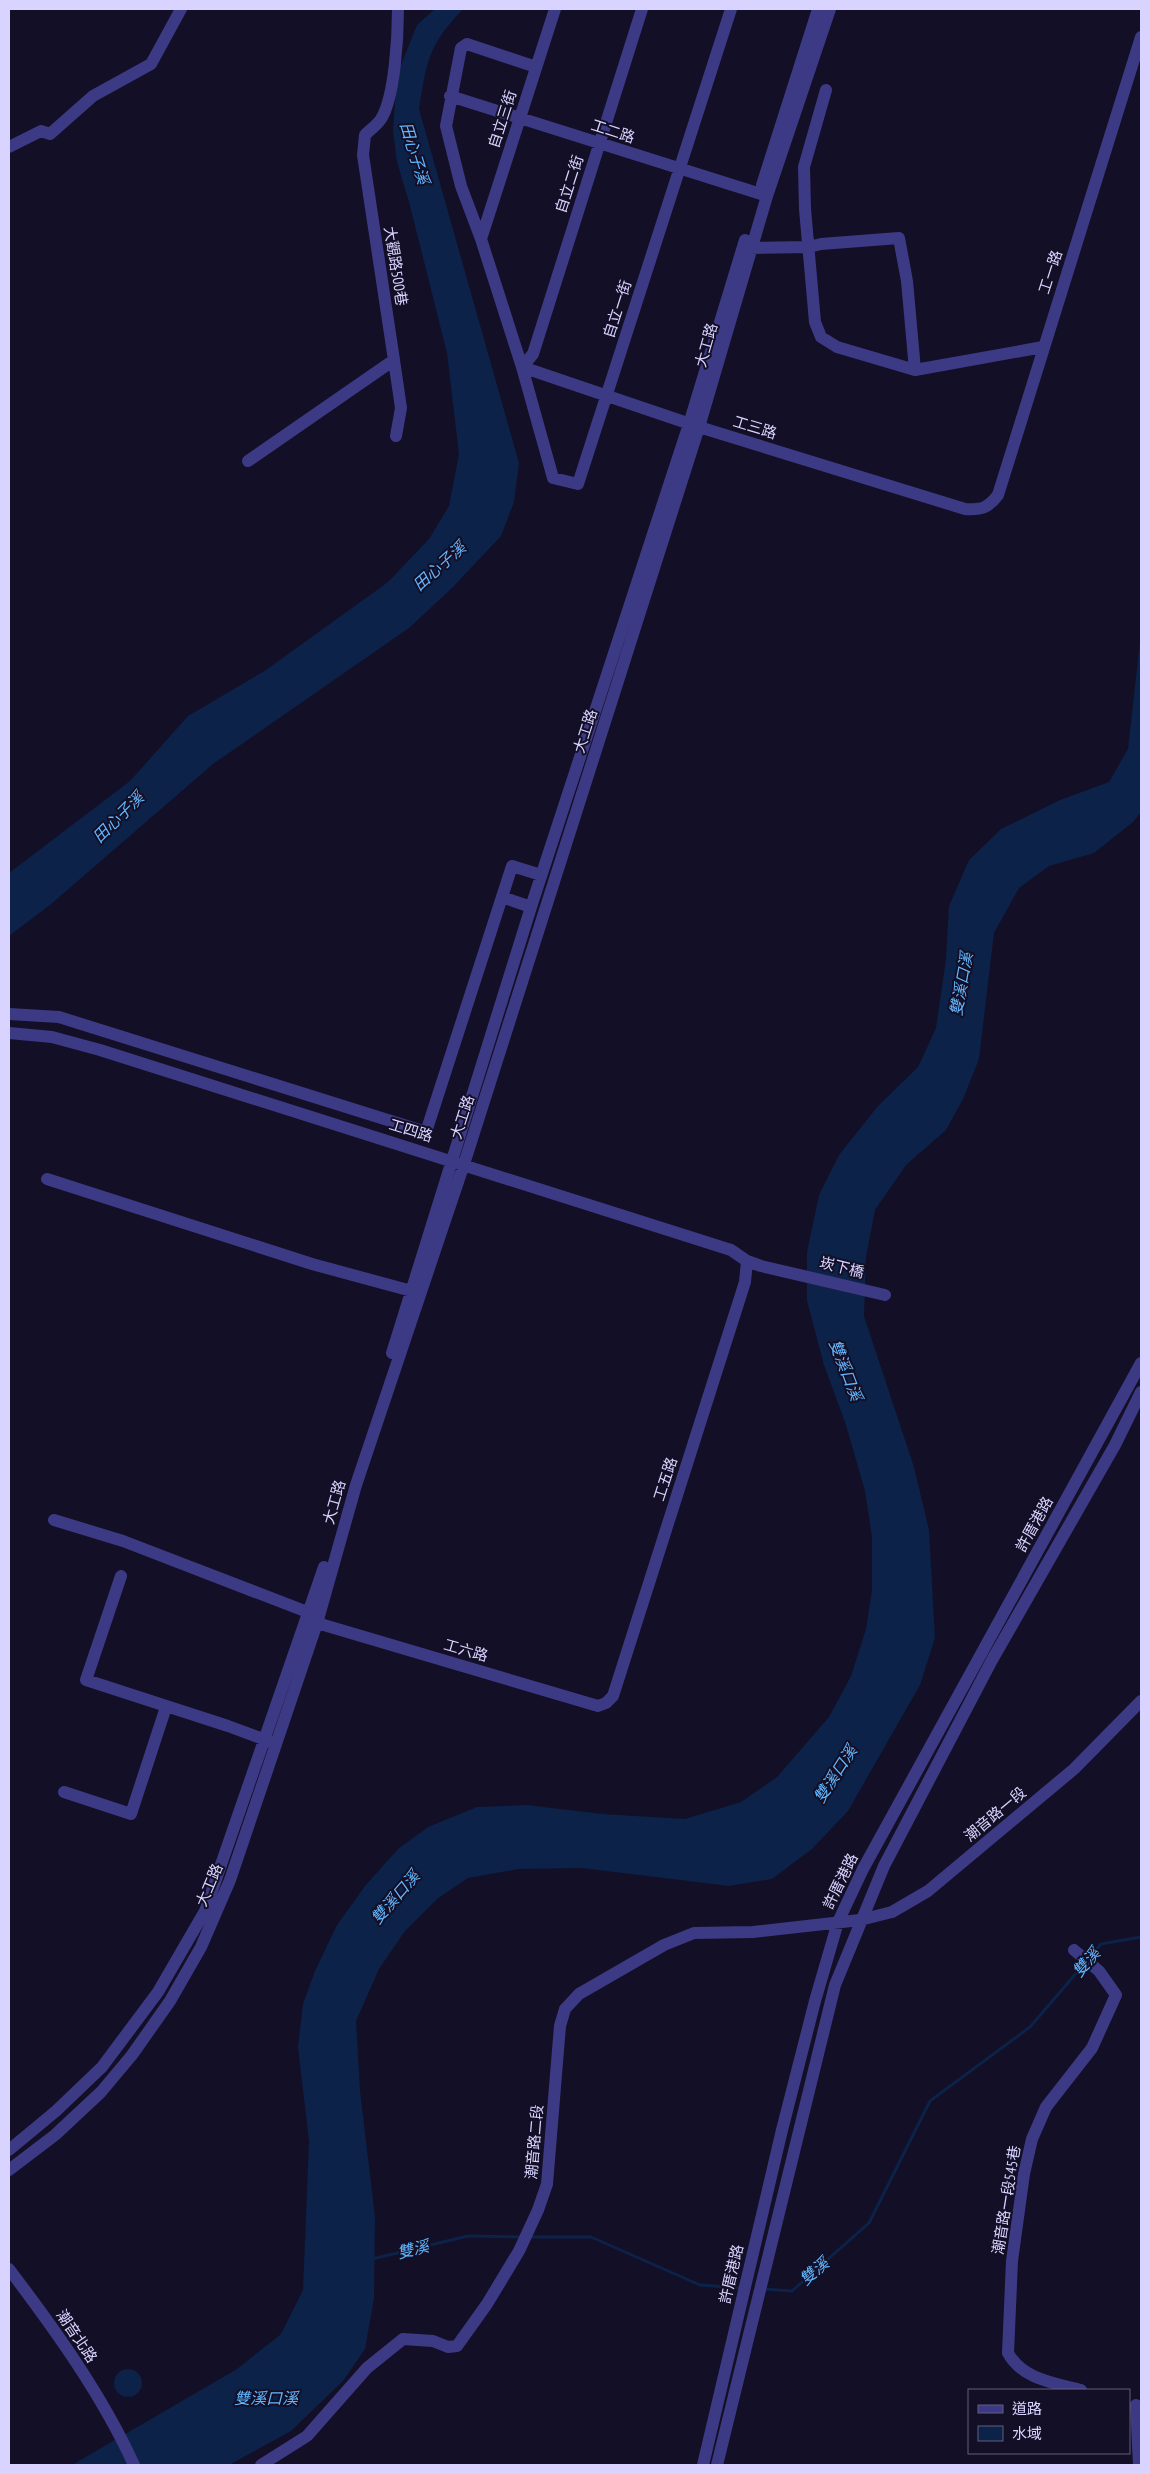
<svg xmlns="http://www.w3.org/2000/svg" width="1150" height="2474" font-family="'PT Sans Narrow','Noto Sans TC',sans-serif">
  <rect width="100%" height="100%" fill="#130f26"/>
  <path fill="#0c2248" d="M435,9H463C428,46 427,60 419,109L519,463L514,502L501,536L453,587L409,628L213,764L50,905L9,936V873L130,781L188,716L266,670L388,582L429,539L449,506L459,454L447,353L409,202L397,162L393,131L397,75L417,25Z
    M1141,633V812L1133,822L1094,853L1049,866L1019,888L994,933L979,1059L963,1099L946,1130L906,1165L875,1210L866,1257L864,1316L914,1467L929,1530L935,1638L920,1685L848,1811L812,1849L772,1879L729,1886L582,1868L519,1869L468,1878L437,1899L405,1931L379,1969L356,2021L360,2091L375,2217L374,2298L365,2349L343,2381L291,2431L229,2465H72L237,2369L281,2334L303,2290L309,2141L298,2047L303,2004L315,1971L337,1925L365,1886L398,1849L428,1827L477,1807L527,1805L602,1814L685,1819L741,1802L777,1777L829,1717L851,1676L866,1629L872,1590V1537L865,1491L846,1425L824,1365L807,1301V1252L819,1195L839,1155L878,1106L918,1067L936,1028L946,959L949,906L969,860L1001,829L1060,800L1109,782L1128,749Z
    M114 2383a14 14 0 1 1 28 0a14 14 0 1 1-28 0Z"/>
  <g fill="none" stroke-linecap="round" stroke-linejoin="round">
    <path stroke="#0c2248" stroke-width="3" d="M1089,1958L1101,1944L1141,1937
      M529,2237H591L700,2285L740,2288
      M372,2259L468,2236L523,2237
      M764,2289L792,2291L869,2223L930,2101L1030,2027L1085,1963"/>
    <path stroke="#3d3a85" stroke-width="12" d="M536,67L467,44L461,48L446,126L461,186L481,239L522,367L553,478L578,484L731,9
      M826,90L804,167L805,209L815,322L821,337L837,347L915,370L1043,347
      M450,96L767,196
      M9,147L41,131L50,134L93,96L151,64L181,9
      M762,185L818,9
      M481,239L555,9
      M745,248L809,247L821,244L899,238L907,281L915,370
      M394,360L401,408L396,436
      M522,367L699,427L965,509C982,510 988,508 998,495L1141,37
      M522,367L533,354L642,9
      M248,461L394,360L363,155L365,135C370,130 377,125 381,119C395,97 398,35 398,9
      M502,897L531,907
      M9,1014L59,1017L426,1132L512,866L541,875
      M9,1033L52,1037L100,1050L731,1250L747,1261L761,1266L885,1295
      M47,1179L312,1264L419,1293
      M392,1353L531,907L689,424L745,240
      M54,1520L123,1541L310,1613
      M121,1576L86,1680L228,1726L271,1742
      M317,1623L598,1706L606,1703L613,1696L745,1282L747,1261
      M64,1792L131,1814L166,1707
      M1074,1950L1099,1971L1116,1995L1092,2048L1046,2107L1032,2139L1024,2174L1012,2261L1008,2353C1022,2379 1054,2383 1081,2390
      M9,2150L56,2111L102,2067L158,1992L205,1911L324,1567
      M9,2170L55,2135L101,2092L132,2055L170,2001L201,1947L230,1880L317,1623L356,1485L464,1164L699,427L767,196L830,9
      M9,2269C56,2331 102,2395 134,2465
      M1136,2405L1139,2465
      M261,2465L307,2436L367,2368L403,2339L433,2341L448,2347L457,2346L487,2304L519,2251L538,2210L547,2184L560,2026L565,2009L579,1994L664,1945L694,1933L753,1932L860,1920L892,1912L928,1891L1074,1769L1141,1701
      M703,2465L782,2130L815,2001L838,1922L863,1869L1141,1363
      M717,2465L835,1985L884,1866L992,1660L1115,1445L1141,1392"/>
  </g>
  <g text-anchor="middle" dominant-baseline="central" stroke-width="4" stroke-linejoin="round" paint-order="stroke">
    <g font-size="15" fill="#d9d4ff" stroke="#130f26">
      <text transform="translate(502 119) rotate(-72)">自立三街</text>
      <text transform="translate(613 131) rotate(18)">工二路</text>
      <text transform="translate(569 184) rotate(-72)">自立二街</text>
      <text transform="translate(396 266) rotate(81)">大觀路500巷</text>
      <text transform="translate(1050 272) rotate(-72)">工一路</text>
      <text transform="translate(617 309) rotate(-72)">自立一街</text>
      <text transform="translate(706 345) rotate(-74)">大工路</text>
      <text transform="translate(755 427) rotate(17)">工三路</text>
      <text transform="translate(585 731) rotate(-72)">大工路</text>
      <text transform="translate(462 1117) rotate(-72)">大工路</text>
      <text transform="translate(411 1130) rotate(17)">工四路</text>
      <text transform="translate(842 1267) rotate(14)">崁下橋</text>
      <text transform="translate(665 1479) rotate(-72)">工五路</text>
      <text transform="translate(334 1502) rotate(-74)">大工路</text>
      <text transform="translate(1034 1524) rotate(-61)">許厝港路</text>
      <text transform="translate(466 1650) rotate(16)">工六路</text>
      <text transform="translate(995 1814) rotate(-40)">潮音路一段</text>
      <text transform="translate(840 1881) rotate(-64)">許厝港路</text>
      <text transform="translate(209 1885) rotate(-67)">大工路</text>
      <text transform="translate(534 2142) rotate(-85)">潮音路二段</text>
      <text transform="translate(1006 2200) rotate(-81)">潮音路一段545巷</text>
      <text transform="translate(731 2274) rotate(-77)">許厝港路</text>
      <text transform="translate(77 2336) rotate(56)">潮音北路</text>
    </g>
    <g font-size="16" font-style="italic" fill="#62b6ff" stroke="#130f26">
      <text transform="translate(415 153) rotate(73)">田心子溪</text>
      <text transform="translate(439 566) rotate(-42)">田心子溪</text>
      <text transform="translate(118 817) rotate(-45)">田心子溪</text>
      <text transform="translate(961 984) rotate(-80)">雙溪口溪</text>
      <text transform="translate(846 1370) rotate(69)">雙溪口溪</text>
      <text transform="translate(835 1774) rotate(-57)">雙溪口溪</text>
      <text transform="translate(395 1897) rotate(-49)">雙溪口溪</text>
      <text transform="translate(1086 1962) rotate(-49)">雙溪</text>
      <text transform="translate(413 2249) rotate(-13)">雙溪</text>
      <text transform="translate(814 2271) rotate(-41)">雙溪</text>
      <text x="266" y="2398">雙溪口溪</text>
    </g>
  </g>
  <rect width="1150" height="2474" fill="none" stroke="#d9d4ff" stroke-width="20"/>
  <rect x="968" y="2389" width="162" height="65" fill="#130f26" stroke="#625e7d"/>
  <rect x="978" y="2405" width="25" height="8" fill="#3d3a85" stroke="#625e7d"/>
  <text x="1012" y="2414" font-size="15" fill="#d9d4ff">道路</text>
  <rect x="978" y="2426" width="25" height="15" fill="#0c2248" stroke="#625e7d"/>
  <text x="1012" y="2439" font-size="15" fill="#d9d4ff">水域</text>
</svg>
